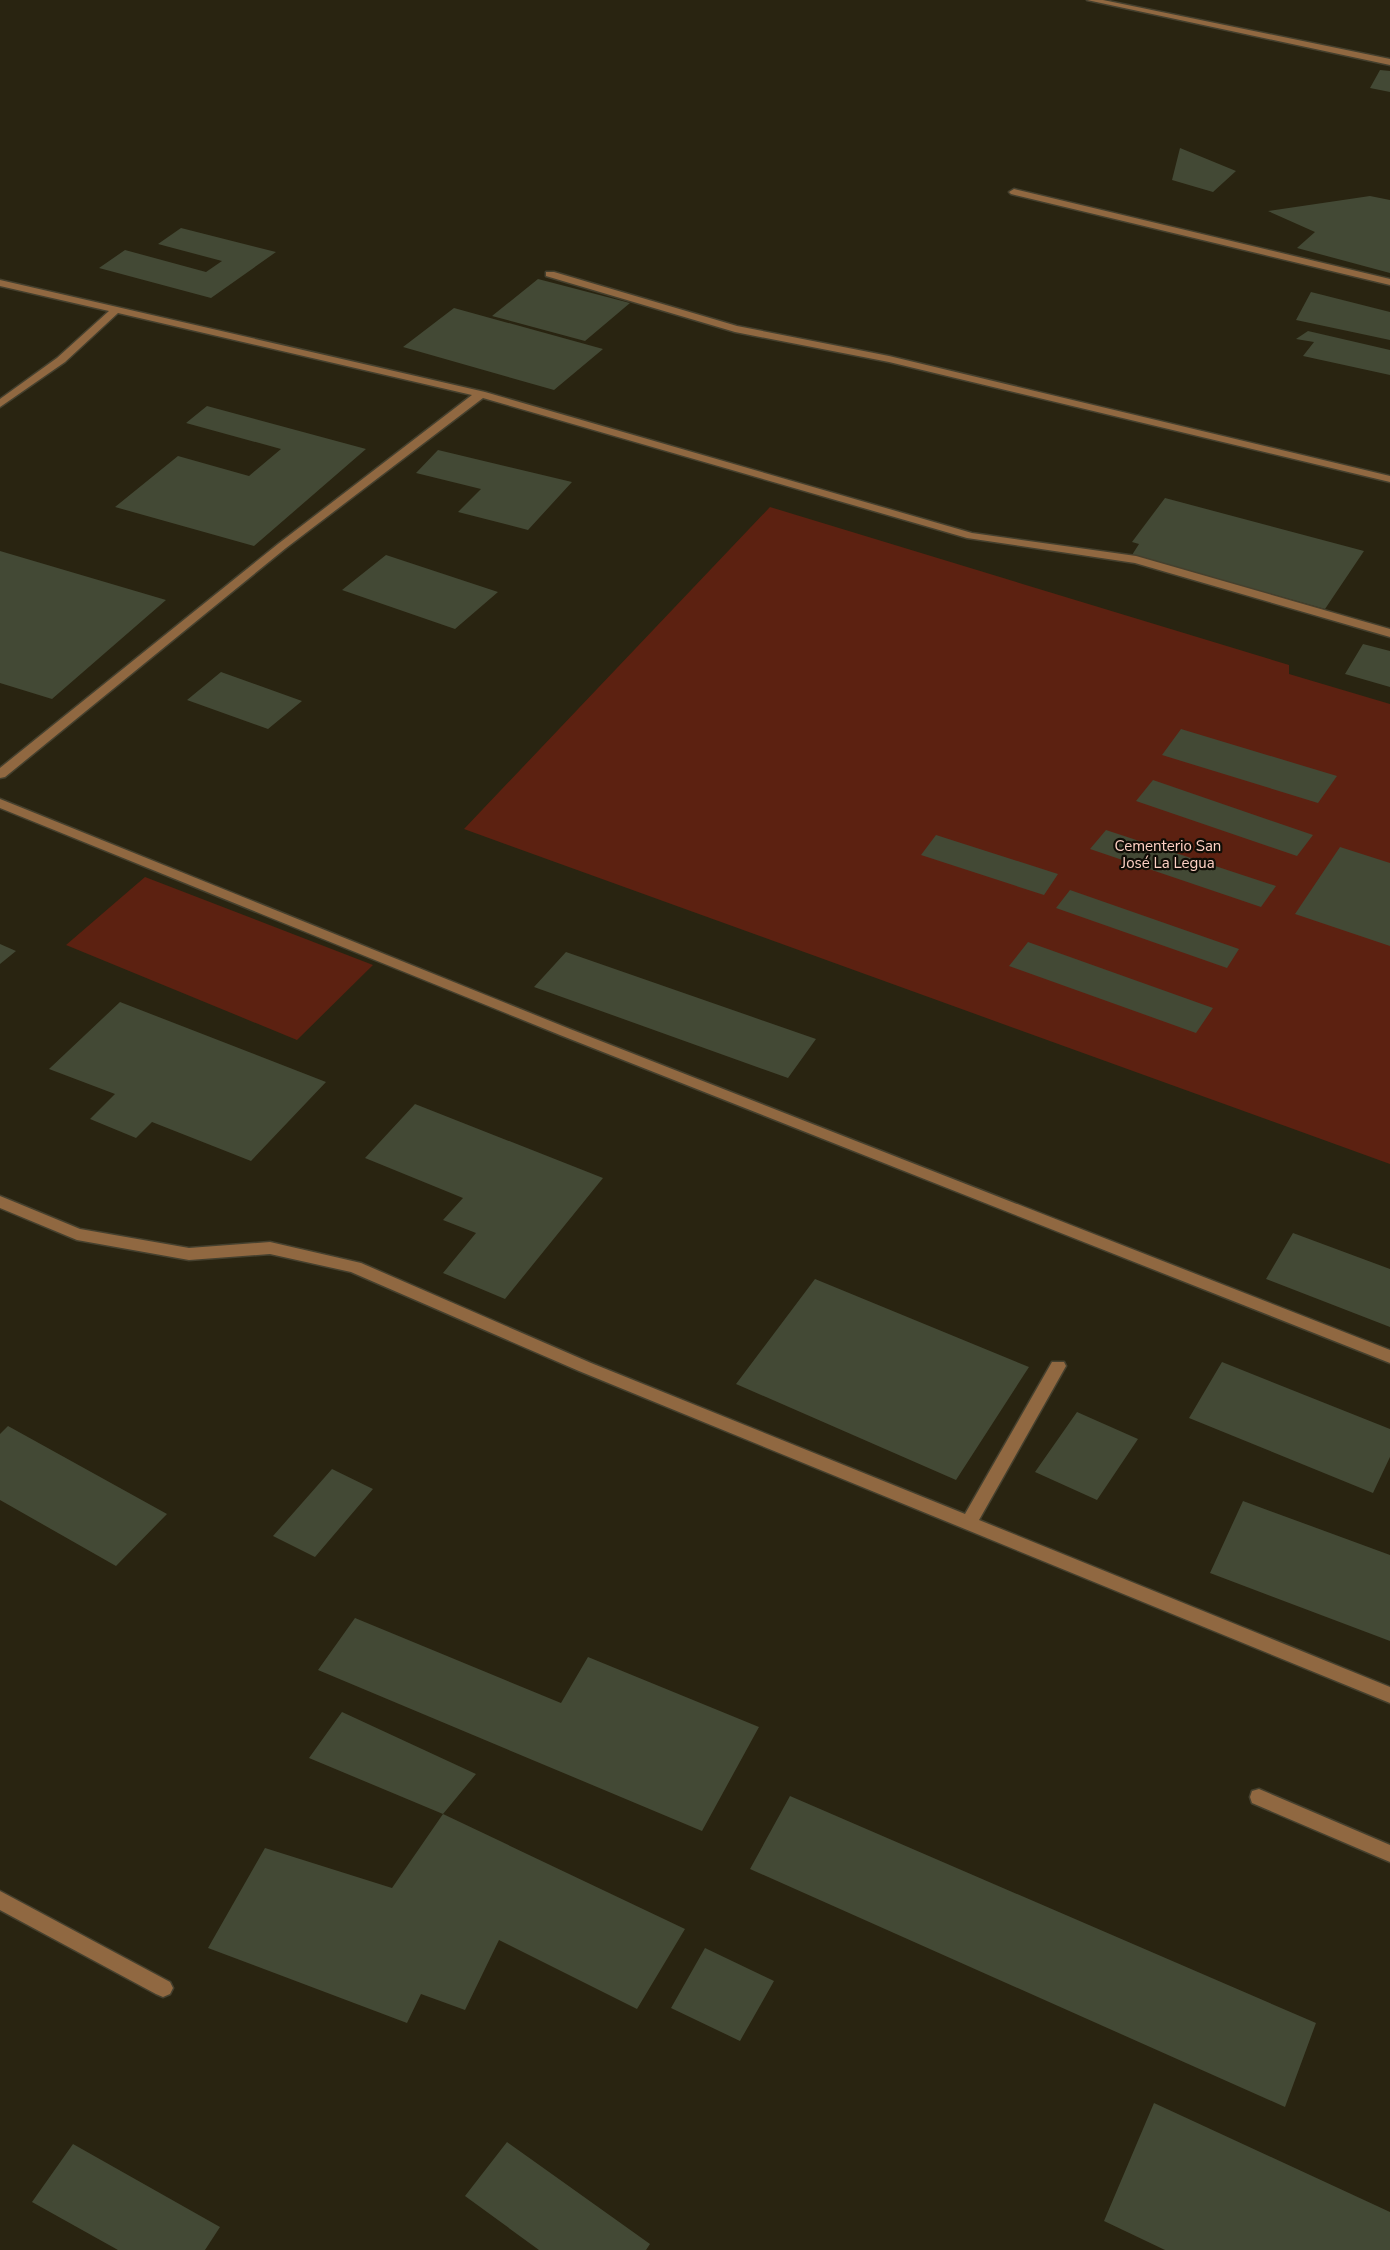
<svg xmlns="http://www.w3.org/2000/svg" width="1390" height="2250" font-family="'Nunito Sans',sans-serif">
  <rect width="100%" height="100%" fill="#292411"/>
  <path fill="#5c2111" d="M770,507L1289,665V674L1390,704V1164L464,829Z
    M145,877L373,965L297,1040L66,945Z"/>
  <path fill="#434935" d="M1380,70L1390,71V92L1370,88Z
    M1180,148L1236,171L1213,192L1172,180Z
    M1370,196L1390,200V273L1297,248L1315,232L1268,211Z
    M181,228L276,252L211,298L99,268L125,250L206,272L222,261L158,244Z
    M538,279L630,303L585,341L492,316Z
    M1311,292L1390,312V340L1296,320Z
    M454,308L603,349L554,390L403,347Z
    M1308,331L1390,350V375L1303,356L1314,342L1296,339Z
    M207,406L366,449L254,546L115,507L178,456L249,476L281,449L186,423Z
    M438,450L572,482L528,530L458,512L481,489L416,473Z
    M1165,498L1364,551L1325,609L1132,555L1139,544L1132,542Z
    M0,551L166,600L52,699L0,683Z
    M386,555L498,592L455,629L342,590Z
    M1363,644L1390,651V687L1345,674Z
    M221,672L302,701L268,729L187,700Z
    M1181,729L1337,776L1318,803L1162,755Z
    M1153,780L1313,835L1297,856L1136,801Z
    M1106,830L1276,886L1261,907L1090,849Z
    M936,835L1058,874L1044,895L921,855Z
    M1340,847L1390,863V946L1295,914Z
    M1070,890L1239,949L1227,968L1056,908Z
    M1028,942L1213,1008L1196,1033L1009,966Z
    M0,944L16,951L0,964Z
    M566,952L816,1039L788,1078L534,987Z
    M120,1002L326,1082L251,1161L152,1122L136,1138L90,1119L115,1094L49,1069Z
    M415,1104L603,1178L505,1299L443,1273L476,1233L443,1220L463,1198L365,1158Z
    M1293,1233L1390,1269V1327L1266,1279Z
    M815,1279L1029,1367L956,1480L736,1384Z
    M1222,1362L1390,1429V1457L1373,1493L1189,1418Z
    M1077,1412L1138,1439L1097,1500L1035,1472Z
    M8,1426L167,1514L116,1566L0,1500V1434Z
    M332,1469L373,1489L315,1557L273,1536Z
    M1243,1501L1390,1555V1641L1210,1573Z
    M355,1618L561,1703L588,1657L759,1727L702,1831L318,1670Z
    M342,1712L476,1774L443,1814L685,1929L637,2009L499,1940L465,2010L421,1994L407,2023L208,1948L265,1848L392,1888L443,1814L309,1758Z
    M790,1796L1316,2023L1285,2107L750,1869Z
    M705,1948L774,1981L740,2041L671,2008Z
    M1154,2103L1390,2212V2250H1165L1104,2221Z
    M507,2142L650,2244L646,2250H539L465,2196Z
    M73,2144L220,2227L205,2250H118L32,2202Z"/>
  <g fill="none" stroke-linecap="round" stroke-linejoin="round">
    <g stroke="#45402e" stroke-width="3">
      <path id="minor" d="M1087,0H1103L1390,59V65Z
        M1014,189L1390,279V285L1011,194L1009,192Z
        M546,272H554L737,326L889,356L1390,476V482L889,362L735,332L546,276Z
        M0,280L485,392L972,533L1136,556L1390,629V637L1135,563L967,538L483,398L286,548L5,777L0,778V768L278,544L472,395L118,313L65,362L0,407V399L57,358L109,311L0,286Z
        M0,799L570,1029L1390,1350V1363L560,1035L0,808Z
        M0,1196L80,1229L189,1248L270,1242L361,1263L591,1363L965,1514L1052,1362H1064L1066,1366L979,1520L1390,1687V1703L579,1371L351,1272L270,1254L189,1260L77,1240L0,1208Z
        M1259,1789L1390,1845V1862L1252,1803L1250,1797L1252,1791Z
        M0,1891L170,1982L173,1988L170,1994L163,1997L156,1994L0,1910Z"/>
    </g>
    <use href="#minor" fill="#906841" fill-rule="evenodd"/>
  </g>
  <g text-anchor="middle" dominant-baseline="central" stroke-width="4.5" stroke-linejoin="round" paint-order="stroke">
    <g font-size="15" fill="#ffd1c4" stroke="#100d06">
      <text x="1168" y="846">Cementerio San<tspan x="1168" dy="17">José La Legua</tspan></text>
    </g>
  </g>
</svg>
